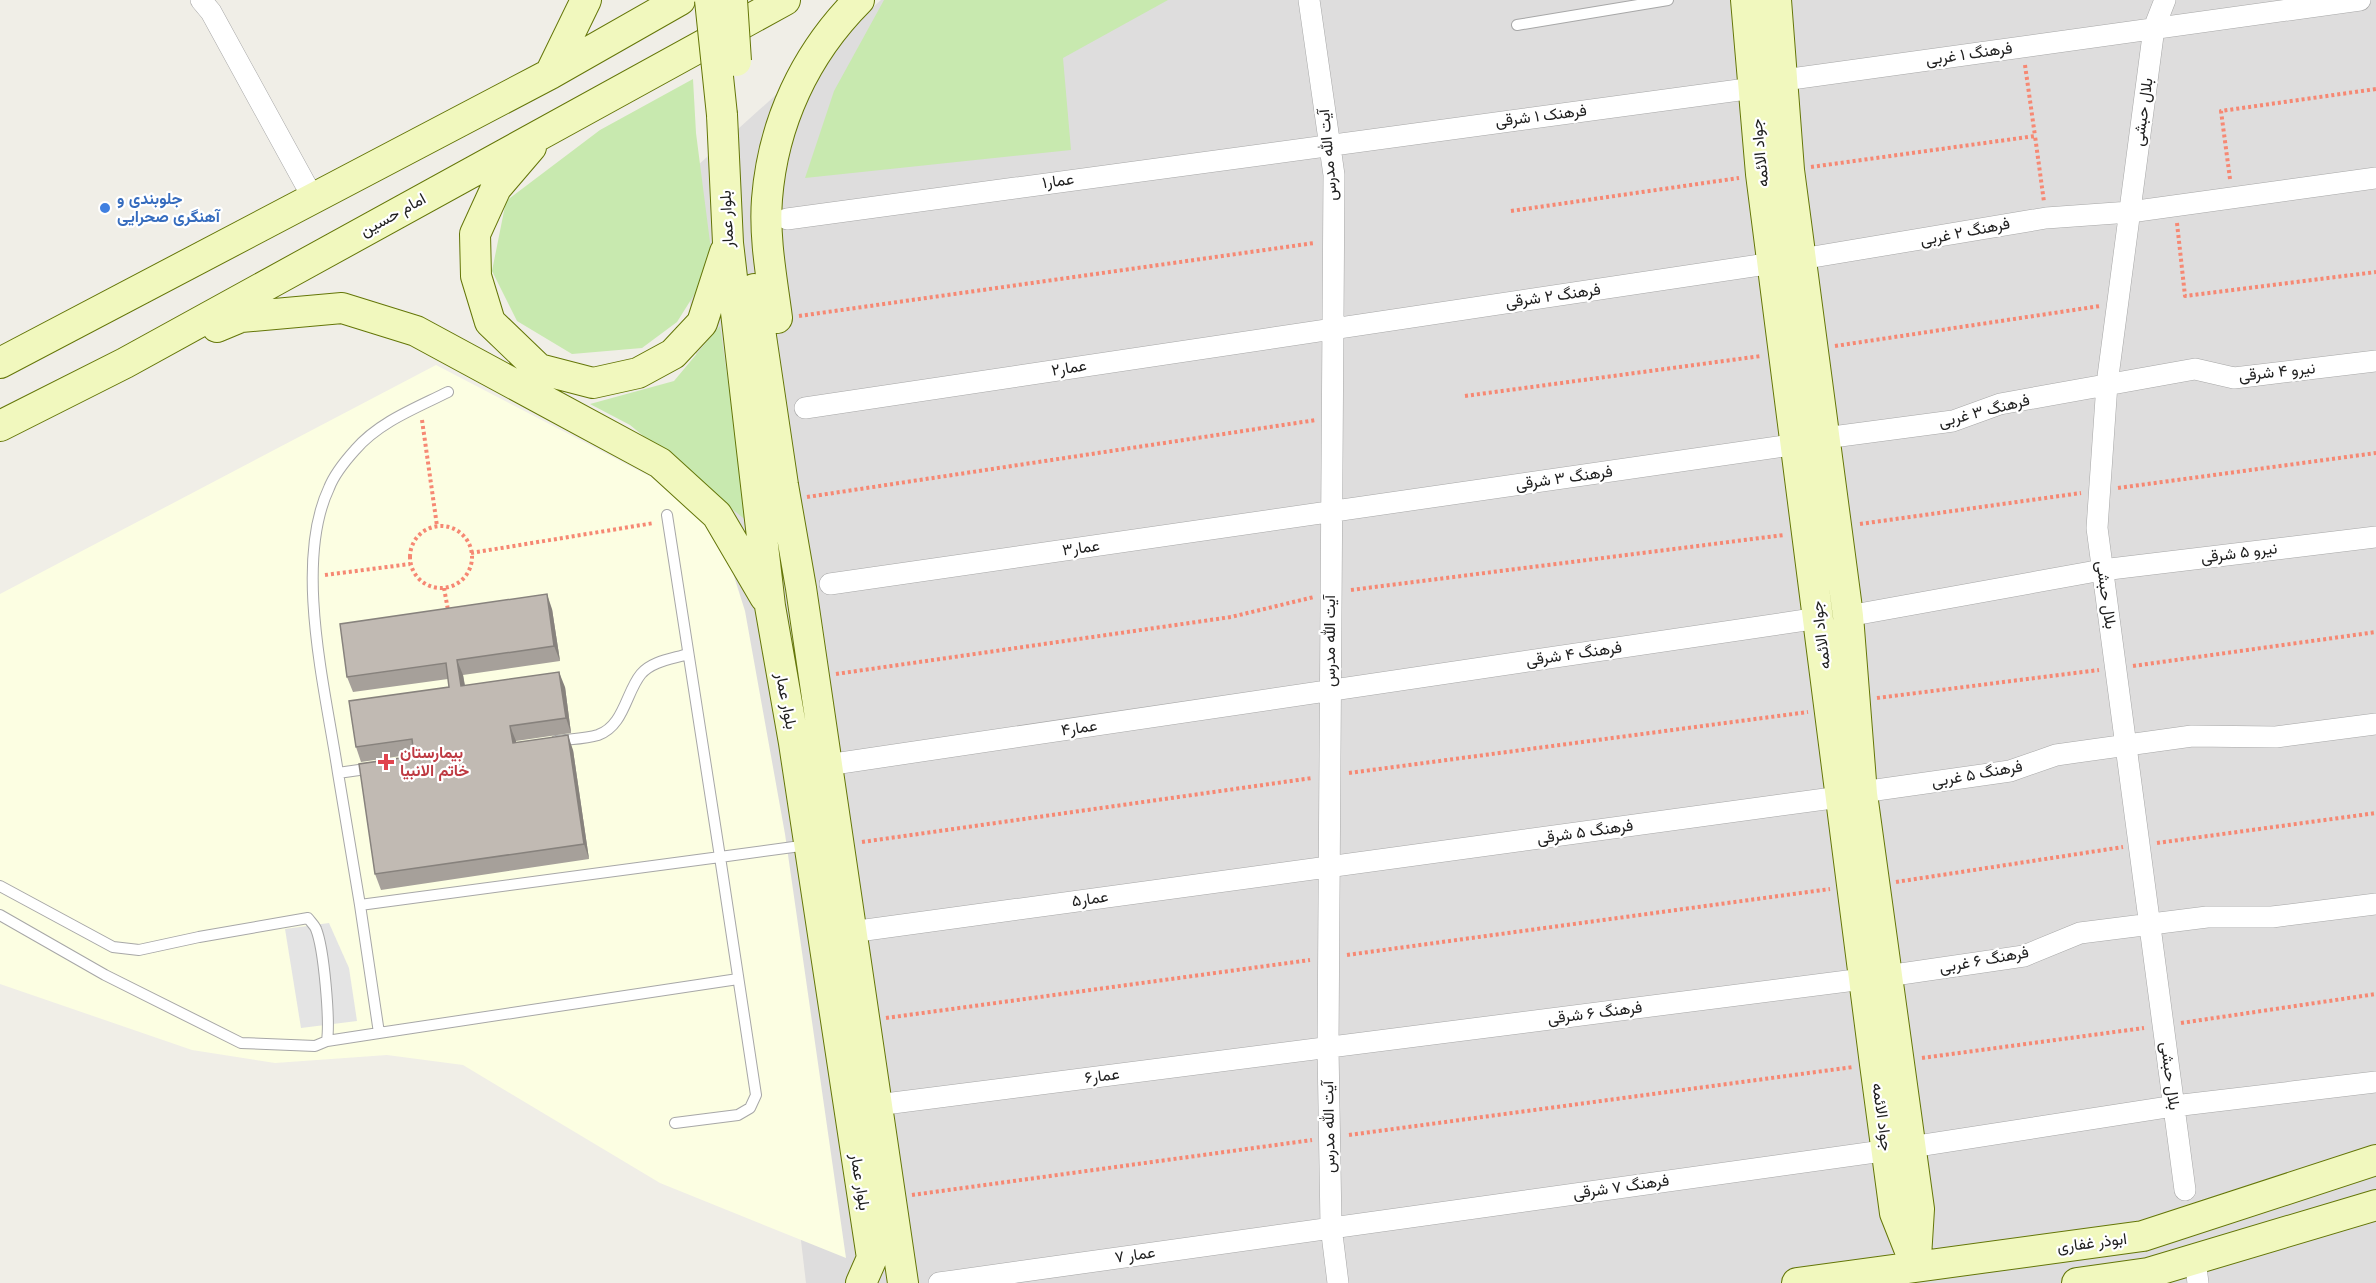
<svg xmlns="http://www.w3.org/2000/svg" width="2376" height="1283" font-family="'Nunito Sans',Vazirmatn,sans-serif">
  <rect width="100%" height="100%" fill="#f0eee7"/>
  <path fill="#dedddd" d="M881,0H2376V1283H806L676,185Z"/>
  <path fill="#fcfee2" d="M436,365L651,477L702,521L733,573L745,611L785,834L846,1258L660,1183L463,1065L387,1055L275,1063L192,1050L0,984V594Z"/>
  <path fill="#c8e9af" d="M884,0H1168L1063,58L1071,150L805,178L834,91Z
    M693,79L696,133L711,250L709,271L677,322L642,348L572,354L517,321L492,271L506,201L600,130Z
    M720,326L748,522L630,425L590,404L674,381Z"/>
  <path fill="#e4e4e4" d="M329,923L349,968L357,1021L301,1028L285,929Z"/>
  <g fill="none" stroke-linecap="round" stroke-linejoin="round">
    <g stroke="#a7a7a7" stroke-width="12">
      <path id="lane" d="M1517,25L1668,0
        M556,741C569,739 585,739 598,735C624,726 626,692 641,674C652,661 672,659 688,654
        M338,773C326,692 293,564 329,488C334,475 346,460 355,450C379,422 416,408 448,392
        M0,886L113,947L139,950L199,937L308,918C310,921 315,926 316,929C324,949 330,1020 327,1041L315,1046L241,1043L105,975L0,915
        M360,905L338,773L373,768
        M379,1033L738,979
        M327,1041L379,1033L360,905L720,857L667,515
        M675,1123L738,1115L750,1108L756,1095L720,857L808,845"/>
    </g>
    <g stroke="#a7a7a7" stroke-width="22">
      <path id="street" d="M201,0L211,12L313,198
        M1309,0L1334,175L1328,1047L1331,1226L1338,1283
        M2165,0L2154,28L2107,384L2097,528L2185,1190
        M1784,80L2360,0
        M787,219L1754,88
        M1801,259L2046,218L2130,212L2376,178
        M805,408L1773,263
        M1825,438L1953,421L2000,404L2195,369L2234,378L2376,361
        M830,584L1798,444
        M1848,616L2102,570L2376,537
        M827,765L1819,618
        M1862,792L2010,771L2056,755L2192,736L2276,737L2376,724
        M851,932L1840,797
        M1887,976L2024,956L2080,933L2207,917H2272L2376,904
        M877,1105L1863,979
        M2195,1259L2198,1283
        M939,1283L1911,1147L2174,1106L2376,1082"/>
    </g>
    <g stroke="#647608" stroke-width="32">
      <path id="secondary" d="M1746,0L1761,174L1875,1064L1895,1213L1916,1266
        M1776,0L1789,170L1848,616L1862,794L1919,1209L1916,1257
        M550,74L586,0
        M722,115L728,243L770,606L794,743L872,1258L861,1283
        M531,147L496,188L475,234L476,276L490,322L539,369L593,383L638,373L673,354L702,323L725,252
        M754,289L783,485L801,588L903,1283
        M777,318C772,279 764,239 767,199C773,123 805,54 859,0
        M217,327L241,317L342,308L416,331L660,463L717,515L765,597
        M0,363L550,74L680,0
        M0,426L125,363L785,0
        M1797,1283L2143,1236L2376,1160
        M2077,1283L2148,1273L2376,1205"/>
    </g>
    <path stroke="#f68873" stroke-width="4" stroke-dasharray="3 3" stroke-linecap="butt" d="M2025,65L2035,136
      M1811,167L2035,136L2044,202
      M2230,179L2221,111L2376,89
      M1511,211L1739,178
      M2177,223L2185,296L2376,272
      M799,316L1314,243
      M1835,346L2100,306
      M1465,396L1761,356
      M422,420L437,526
      M2118,488L2376,453
      M807,497L1316,420
      M1860,524L2081,493
      M410 557a31 31 0 1 1 62 0a31 31 0 1 1-62 0Z
      M471,553L654,523
      M325,575L410,564
      M444,588L448,610
      M1351,590L1784,535
      M2133,666L2376,632
      M836,674L1231,617L1314,597
      M1877,698L2099,670
      M1349,773L1808,712
      M862,842L1312,778
      M2157,843L2376,813
      M1896,882L2123,847
      M1347,955L1830,889
      M886,1018L1310,960
      M2181,1023L2376,994
      M1922,1058L2144,1028
      M1349,1135L1853,1067
      M912,1195L1312,1140"/>
    <use href="#lane" stroke="#fff" stroke-width="10"/>
    <use href="#street" stroke="#fff" stroke-width="21"/>
    <use href="#secondary" stroke="#f1f8be" stroke-width="30"/>
    <g stroke="#647608" stroke-width="32" stroke-linecap="butt">
      <path id="secondary-bridge" d="M710,0L722,115
        M732,0L736,61"/>
    </g>
    <use href="#secondary-bridge" stroke="#f1f8be" stroke-width="30"/>
  </g>
  <path fill="#a6a09a" d="M552,609L560,661L463,675L465,685L565,687L571,733L516,741V742L573,750L589,859L381,890L375,874L414,756V754L361,762L356,747L449,687L448,679L353,692L347,677Z"/>
  <path fill="#87827d" d="M547,594L552,609L560,661L554,646Z
    M457,660L463,675L467,701L461,686Z
    M559,672L565,687L571,733L566,718Z
    M510,726L516,741L518,758L513,743Z
    M568,735L573,750L589,859L584,844Z"/>
  <path fill="#c1bab3" stroke="#87827d" stroke-width="1.5" d="M547,594L554,646L457,660L461,686L559,672L566,718L510,726L513,743L568,735L584,844L375,874L359,764L414,756L412,739L356,747L349,701L449,687L446,663L347,677L340,624Z"/>
  <circle fill="#3f7fe0" stroke="#fff" stroke-width="2" cx="105" cy="208" r="6"/>
  <path fill="#e0444e" stroke="#fff" stroke-width="2" d="M383 753h6v6h6v6h-6v6h-6v-6h-6v-6h6z"/>
  <g text-anchor="middle" dominant-baseline="central" stroke-width="4.5" stroke-linejoin="round" paint-order="stroke">
    <g font-size="16" fill="#202020" stroke="#fff">
      <text transform="translate(1969 54) rotate(-8)">فرهنگ ۱ غربی</text>
      <text transform="translate(2143 112) rotate(-82)">بلال حبشی</text>
      <text transform="translate(1541 116) rotate(-7)">فرهنک ۱ شرقی</text>
      <text transform="translate(1760 153) rotate(-96)">جواد الائمه</text>
      <text transform="translate(1328 155) rotate(-95)">آیت الله مدرس</text>
      <text transform="translate(1058 181) rotate(-8)">عمار۱</text>
      <text transform="translate(393 215) rotate(-29)">امام حسین</text>
      <text transform="translate(727 219) rotate(-93)">بلوار عمار</text>
      <text transform="translate(1965 232) rotate(-11)">فرهنگ ۲ غربی</text>
      <text transform="translate(1553 296) rotate(-8)">فرهنگ ۲ شرقی</text>
      <text transform="translate(1069 368) rotate(-9)">عمار۲</text>
      <text transform="translate(2277 372) rotate(-6)">نیرو ۴ شرقی</text>
      <text transform="translate(1984 411) rotate(-14)">فرهنگ ۳ غربی</text>
      <text transform="translate(1564 478) rotate(-8)">فرهنگ ۳ شرقی</text>
      <text transform="translate(1081 548) rotate(-8)">عمار۳</text>
      <text transform="translate(2239 553) rotate(-7)">نیرو ۵ شرقی</text>
      <text transform="translate(2106 595) rotate(82)">بلال حبشی</text>
      <text transform="translate(1821 635) rotate(-97)">جواد الائمه</text>
      <text transform="translate(1330 641) rotate(-90)">آیت الله مدرس</text>
      <text transform="translate(1574 654) rotate(-8)">فرهنگ ۴ شرقی</text>
      <text transform="translate(786 701) rotate(79)">بلوار عمار</text>
      <text transform="translate(1079 728) rotate(-8)">عمار۴</text>
      <text transform="translate(1977 774) rotate(-10)">فرهنگ ۵ غربی</text>
      <text transform="translate(1585 832) rotate(-8)">فرهنگ ۵ شرقی</text>
      <text transform="translate(1090 899) rotate(-8)">عمار۵</text>
      <text transform="translate(1984 960) rotate(-10)">فرهنگ ۶ غربی</text>
      <text transform="translate(1595 1013) rotate(-7)">فرهنگ ۶ شرقی</text>
      <text transform="translate(1102 1076) rotate(-7)">عمار۶</text>
      <text transform="translate(2170 1076) rotate(83)">بلال حبشی</text>
      <text transform="translate(1882 1117) rotate(82)">جواد الائمه</text>
      <text transform="translate(1329 1127) rotate(-91)">آیت الله مدرس</text>
      <text transform="translate(860 1182) rotate(81)">بلوار عمار</text>
      <text transform="translate(1621 1187) rotate(-8)">فرهنگ ۷ شرقی</text>
      <text transform="translate(2092 1243) rotate(-7)">ابوذر غفاری</text>
      <text transform="translate(1135 1255) rotate(-8)">عمار ۷</text>
    </g>
    <g font-size="16" font-weight="bold" fill="#366cbe" stroke="#fff" text-anchor="start">
      <text x="117" y="199">جلوبندی و<tspan x="117" dy="18">آهنگری صحرایی</tspan></text>
    </g>
    <g font-size="16" font-weight="bold" fill="#be3a42" stroke="#fff" text-anchor="start">
      <text x="400" y="753">بیمارستان<tspan x="400" dy="18">خاتم الانبیا</tspan></text>
    </g>
  </g>
</svg>
